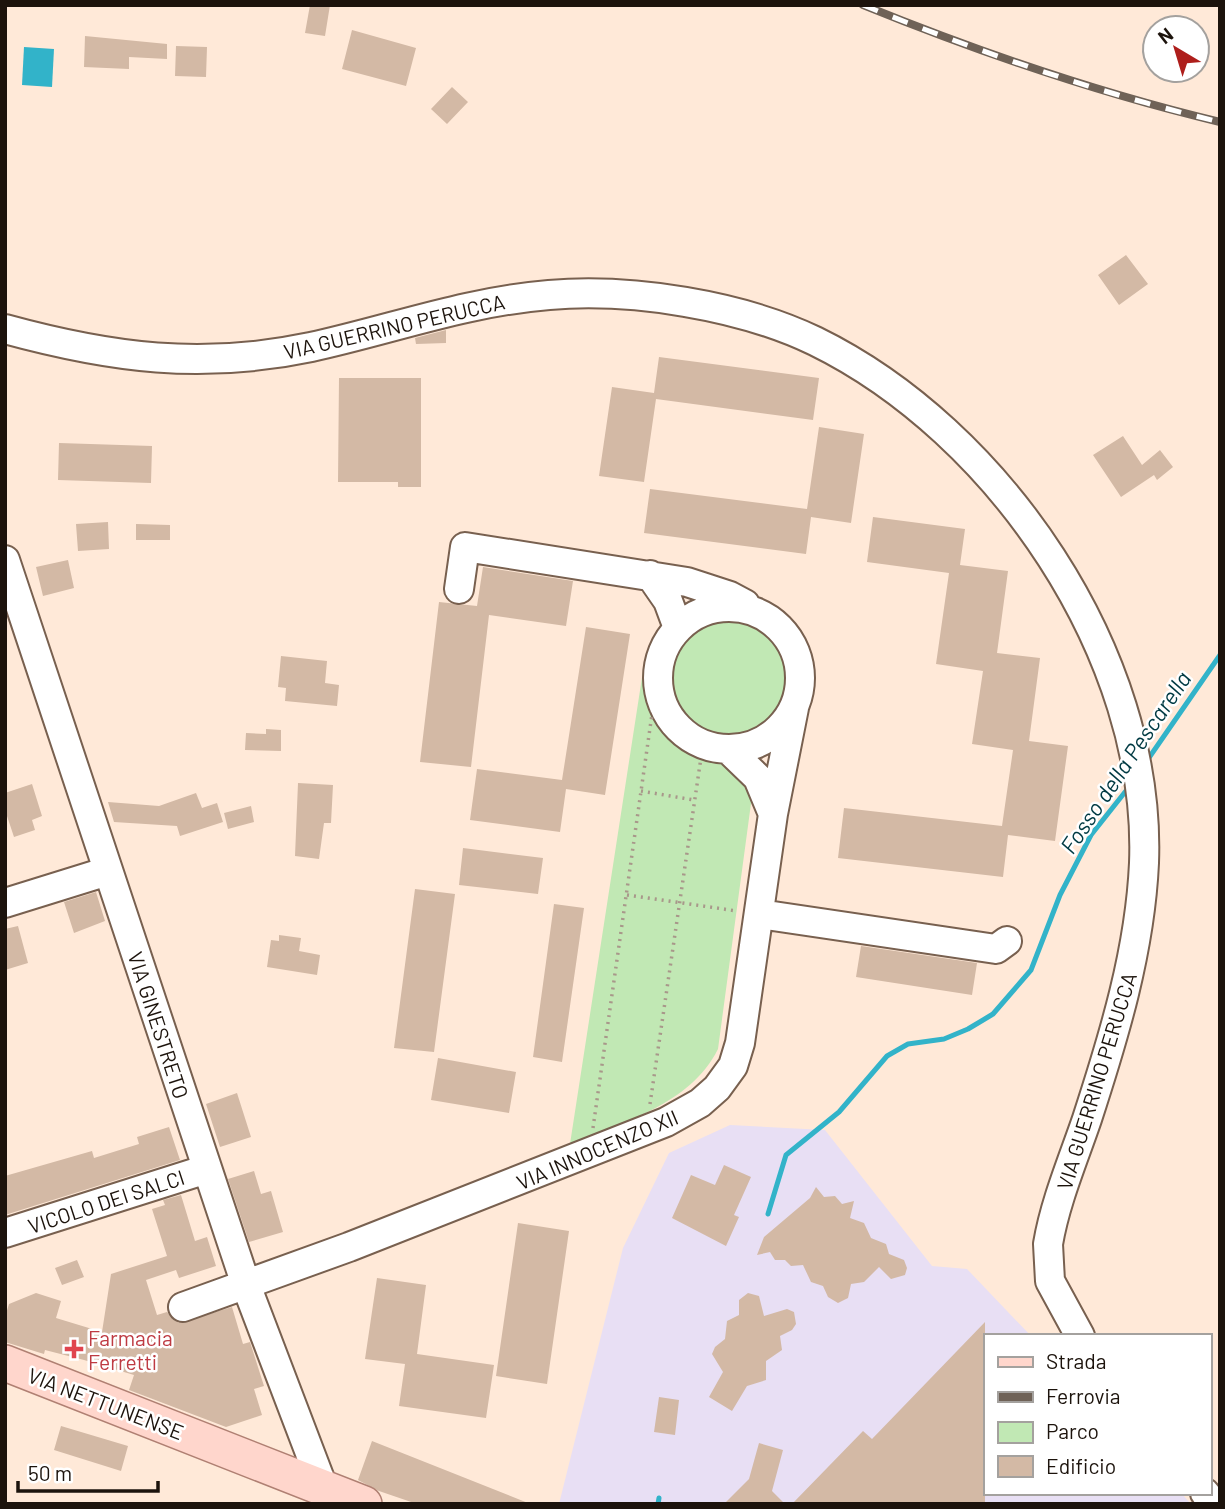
<svg xmlns="http://www.w3.org/2000/svg" width="1225" height="1509" font-family="Barlow,sans-serif">
  <rect width="100%" height="100%" fill="#ffe9d8"/>
  <path fill="#e8dff4" d="M730,1125L825,1130L932,1266L967,1269L1031,1336H985V1493H1181L1191,1504H559L623,1248L669,1153Z"/>
  <path fill="#c1e8b4" d="M667 678a62 62 0 1 1 124 0a62 62 0 1 1-124 0Z
    M643,671C652,702 660,736 693,751C706,757 723,752 735,762C743,769 748,786 752,796L718,1049C690,1105 624,1121 570,1144Z"/>
  <path fill="#32b3c9" d="M24,47L54,49L52,87L22,85Z"/>
  <g fill="none" stroke-linecap="round" stroke-linejoin="round">
    <path stroke="#32b3c9" stroke-width="5" d="M1144,765L1220,655
      M768,1214L786,1155L839,1112L887,1056L908,1044L944,1039L968,1029L993,1014L1031,970L1060,895L1091,835L1129,787
      M658,1504L659,1498"/>
  </g>
  <path fill="#d3b9a5" d="M310,5H330L325,36L305,33Z
    M352,30L416,48L406,86L342,69Z
    M85,36L167,44V59L129,57V69L84,67Z
    M176,46L207,47L206,77L175,76Z
    M452,87L468,102L447,124L431,109Z
    M1126,255L1148,284L1119,305L1098,275Z
    M446,330V343L416,344L415,338Z
    M659,357L819,378L813,420L656,399L644,482L599,476L612,387L654,393Z
    M339,378H421V487H398V482H338Z
    M819,427L864,434L851,523L811,517L806,554L644,533L650,489L807,509Z
    M1123,436L1142,465L1160,450L1173,467L1157,480L1154,475L1121,497L1093,455Z
    M59,443L152,446L151,483L58,480Z
    M873,517L965,529L960,565L1008,571L997,653L1040,658L1029,741L1068,746L1055,841L1008,835L1003,877L838,858L844,808L1002,826L1013,750L972,744L983,671L936,664L949,573L867,562Z
    M108,522L109,549L78,551L76,524Z
    M136,524L170,525V540H136Z
    M68,560L74,588L43,596L36,567Z
    M483,567L573,581L566,626L489,615L471,767L420,762L439,602L477,606Z
    M586,627L630,634L605,795L566,789L560,832L470,820L477,769L562,780Z
    M281,656L327,661L325,683L339,685L337,706L285,701L286,688L278,687Z
    M266,729L281,730V751L245,750L246,733L266,734Z
    M298,783L333,785L331,823H324L319,859L295,856Z
    M32,784L42,816L32,820L35,830L14,837L5,810V793Z
    M196,793L202,808L217,803L223,822L180,836L177,826L114,822L108,802L159,806Z
    M251,806L254,822L228,829L224,813Z
    M463,848L543,858L538,894L459,885Z
    M415,889L455,894L434,1052L394,1048Z
    M96,892L105,921L74,933L64,902Z
    M554,904L584,908L562,1062L533,1057Z
    M18,926L28,963L5,970V929Z
    M279,935L301,938L299,951L320,955L317,975L267,967L271,940L279,941Z
    M861,946L977,963L972,995L856,977Z
    M438,1058L516,1072L509,1113L431,1100Z
    M237,1093L251,1137L220,1147L206,1104Z
    M169,1127L180,1160L5,1215V1176L92,1151L94,1158L139,1144L137,1137Z
    M724,1165L751,1177L734,1215L739,1217L726,1246L672,1218L691,1175L715,1185Z
    M254,1171L261,1194L271,1191L283,1232L249,1242L228,1179Z
    M816,1187L824,1197L835,1196L842,1204L854,1201L850,1218L864,1223L871,1238L886,1244L889,1254L904,1260L907,1268L905,1275L891,1279L879,1267L864,1282L851,1284L848,1298L838,1303L828,1297L823,1286L811,1282L803,1265L791,1266L785,1260H775L770,1252L757,1255L764,1237L810,1198Z
    M181,1195L195,1241L207,1237L216,1266L179,1278L176,1270L146,1280L157,1315L167,1312L179,1323L232,1307L243,1344L250,1342L264,1386L254,1389L262,1415L226,1427L129,1390L134,1375L84,1360L45,1350L44,1354L5,1342V1317L9,1304L36,1293L61,1301L56,1318L102,1332L111,1274L167,1256L152,1209L165,1205L163,1200Z
    M518,1223L569,1231L547,1384L496,1376Z
    M77,1260L84,1277L62,1285L55,1268Z
    M377,1278L426,1285L417,1354L494,1365L486,1418L399,1406L405,1364L365,1359Z
    M748,1293L759,1296L764,1316L787,1309L794,1312L796,1324L792,1330L780,1336L782,1350L766,1361V1380L747,1386L732,1411L709,1397L723,1372L712,1354L715,1347L725,1339L727,1321L739,1315V1300Z
    M985,1322V1504H792L863,1431L872,1439Z
    M659,1397L679,1400L675,1435L654,1432Z
    M61,1426L128,1446L121,1471L54,1450Z
    M372,1441L528,1503V1504H417L379,1491L358,1480Z
    M759,1443L783,1450L772,1491L785,1504H724L749,1479Z"/>
  <g fill="none" stroke-linecap="round" stroke-linejoin="round">
    <g stroke="#78604f" stroke-width="32">
      <path id="minor" d="M5,329C111,358 202,370 311,347C393,329 464,302 549,295C632,288 740,305 815,341C999,431 1152,655 1144,863C1140,951 1114,1036 1087,1119C1073,1160 1055,1202 1048,1244L1050,1281L1080,1336
        M5,560L246,1285L323,1487
        M650,575L668,601L678,628
        M459,589L465,547L687,582L730,596L745,604
        M658 678a71 71 0 1 1 142 0a71 71 0 1 1-142 0Z
        M729,750L758,778L773,814
        M5,903L108,871
        M759,914L996,949L1007,941
        M5,1233L207,1169
        M183,1307L349,1247L666,1122L700,1103L717,1088L733,1066L740,1043L773,814L794,708
        M1205,1493L1214,1504"/>
    </g>
    <g stroke="#b08073" stroke-width="38">
      <path id="major" d="M5,1363L364,1504"/>
    </g>
    <path stroke="#a8978a" stroke-width="3.5" stroke-dasharray="2 5" stroke-linecap="butt" d="M641,791L694,800
      M627,895L737,911
      M650,1104L703,744
      M593,1128L657,679"/>
    <use href="#minor" stroke="#fff" stroke-width="28"/>
    <use href="#major" stroke="#ffd6cc" stroke-width="35"/>
    <g stroke="#6f6257" stroke-width="8">
      <path id="rail" d="M863,5C979,52 1098,93 1220,122"/>
    </g>
    <use href="#rail" stroke="#fff" stroke-width="5" stroke-dasharray="16" stroke-linecap="butt"/>
  </g>
  <path fill="#e0444e" stroke="#fff" stroke-width="2.5" d="M70.5 1338.5h7v7h7v7h-7v7h-7v-7h-7v-7h7z"/>
  <g text-anchor="middle" dominant-baseline="central" stroke-width="5" stroke-linejoin="round" paint-order="stroke">
    <g font-size="21" fill="#1c130c" stroke="#fff">
      <text transform="translate(394 326) rotate(-13)">VIA GUERRINO PERUCCA</text>
      <text transform="translate(159 1025) rotate(72)">VIA GINESTRETO</text>
      <text transform="translate(1096 1081) rotate(-73)">VIA GUERRINO PERUCCA</text>
      <text transform="translate(597 1149) rotate(-23)">VIA INNOCENZO XII</text>
      <text transform="translate(106 1201) rotate(-18)">VICOLO DEI SALCI</text>
      <text transform="translate(106 1403) rotate(21)">VIA NETTUNENSE</text>
    </g>
    <g font-size="21" fill="#be3a42" stroke="#fff" text-anchor="start">
      <text x="88" y="1337">Farmacia<tspan x="88" dy="24">Ferretti</tspan></text>
    </g>
    <g font-size="23" font-style="italic" fill="#003a43" stroke="#fff">
      <text transform="translate(1125 762) rotate(-56)">Fosso della Pescarella</text>
    </g>
  </g>
  <rect width="1225" height="1509" fill="none" stroke="#1c130c" stroke-width="14"/>
  <rect x="984" y="1334" width="228" height="161" fill="#ffffff" stroke="#a4a19e" stroke-width="2"/>
  <rect x="998" y="1357" width="35" height="10" fill="#ffd6cc" stroke="#a4a19e" stroke-width="2"/>
  <text x="1046" y="1369" font-size="21" fill="#1c130c">Strada</text>
  <rect x="998" y="1392" width="35" height="10" fill="#6f6257" stroke="#a4a19e" stroke-width="2"/>
  <text x="1046" y="1404" font-size="21" fill="#1c130c">Ferrovia</text>
  <rect x="998" y="1422" width="35" height="21" fill="#c1e8b4" stroke="#a4a19e" stroke-width="2"/>
  <text x="1046" y="1439" font-size="21" fill="#1c130c">Parco</text>
  <rect x="998" y="1456" width="35" height="21" fill="#d3b9a5" stroke="#a4a19e" stroke-width="2"/>
  <text x="1046" y="1474" font-size="21" fill="#1c130c">Edificio</text>
  <g transform="translate(1176 49) rotate(322)"><circle r="33" fill="#ffffff" stroke="#a4a19e" stroke-width="2"/>
  <path d="M0-5L12 26L0 18L-12 26Z" fill="#ae1e1b"/>
  <text y="-10" font-size="19" font-weight="bold" text-anchor="middle" fill="#1c130c">N</text>
  </g>
  <path d="M18 1481v10h140v-10" fill="none" stroke="#1c130c" stroke-width="3.5"/>
  <text x="28" y="1481" font-size="21" fill="#1c130c" stroke="#ffffff" stroke-width="5" paint-order="stroke">50 m</text>
</svg>
